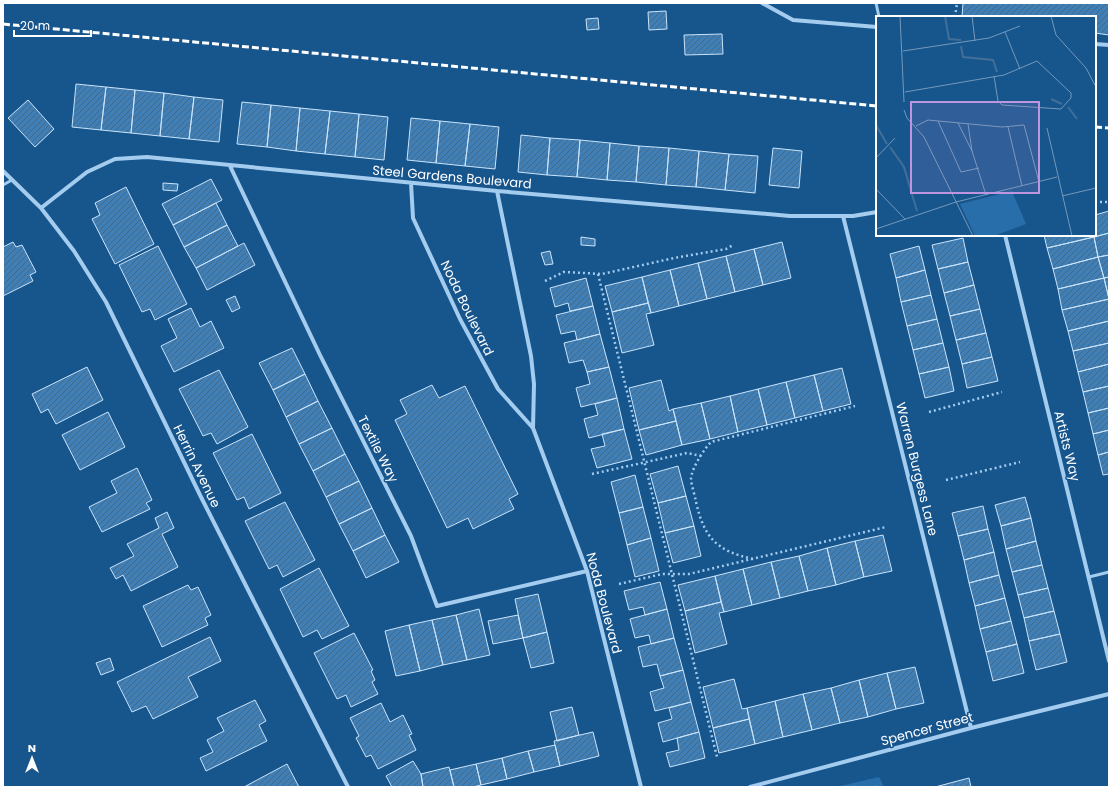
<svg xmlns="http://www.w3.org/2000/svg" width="1112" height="790" font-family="Poppins,sans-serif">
  <defs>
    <pattern id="park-crowns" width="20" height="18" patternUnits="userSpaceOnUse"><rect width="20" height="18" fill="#276eaa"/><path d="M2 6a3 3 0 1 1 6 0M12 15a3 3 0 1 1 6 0" fill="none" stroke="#528bbb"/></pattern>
    <pattern id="building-hatch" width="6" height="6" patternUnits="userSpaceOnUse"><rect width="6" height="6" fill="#407fb6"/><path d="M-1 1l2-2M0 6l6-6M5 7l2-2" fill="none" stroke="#456886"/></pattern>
  </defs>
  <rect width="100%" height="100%" fill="#17558d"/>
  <path fill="url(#park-crowns)" d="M879,777L884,787H836Z"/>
  <path fill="url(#building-hatch)" stroke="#c9e4fb" d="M963,3H1109V35L1095,33V17H962Z
    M666,11L667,29L649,30L648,12Z
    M598,18L599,29L587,30L586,19Z
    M722,34L723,54L685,55L684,35Z
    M76,84L106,87L101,130L72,127Z
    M106,87L135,90L131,133L101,130Z
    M135,90L164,93L160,136L131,133Z
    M164,93L194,97L189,139L160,136Z
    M194,97L223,100L219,142L189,139Z
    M28,100L54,129L35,147L8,118Z
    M242,102L271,105L267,147L237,144Z
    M271,105L300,108L296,151L267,147Z
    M300,108L330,111L325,154L296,151Z
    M330,111L359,114L355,157L325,154Z
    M359,114L388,117L384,160L355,157Z
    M411,118L440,121L436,163L407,160Z
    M440,121L470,124L465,166L436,163Z
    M470,124L499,127L495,169L465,166Z
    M521,135L550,138L547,175L518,172Z
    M550,138L580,140L577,177L547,175Z
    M580,140L610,143L607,180L577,177Z
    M610,143L639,146L636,182L607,180Z
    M639,146L669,148L666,185L636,182Z
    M669,148L699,151L696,187L666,185Z
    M773,148L802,151L799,188L769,185Z
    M699,151L729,154L725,190L696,187Z
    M729,154L758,156L755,193L725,190Z
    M211,179L222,200L173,225L162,204Z
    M163,183L178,184L177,191L163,190Z
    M126,187L154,244L115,264L92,219L100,215L95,203Z
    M216,203L227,225L184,247L173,225Z
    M1109,211V233L1094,237L1095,215Z
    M227,225L238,246L196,268L184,247Z
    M1109,233V255L1098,257L1094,237Z
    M1044,235H1093L1094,237L1047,248Z
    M581,237L595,239V246L581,245Z
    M1094,237L1098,257L1053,269L1047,248Z
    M963,238L968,262L938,269L932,245Z
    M13,242L16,247L22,245L36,272L30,275L33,281L3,296V247Z
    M782,242L791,278L763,285L754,249Z
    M244,243L255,265L207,290L196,268Z
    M158,246L187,304L155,320L150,309L142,312L119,265Z
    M919,246L925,270L896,278L890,254Z
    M754,249L763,285L735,292L726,256Z
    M550,251L553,264L545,265L541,253Z
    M1109,255V277L1104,278L1098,257Z
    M726,256L735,292L707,299L698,263Z
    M1098,257L1104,278L1058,289L1053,269Z
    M968,262L974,285L944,293L938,269Z
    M698,263L707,299L679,306L670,270Z
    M670,270L679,306L651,313L642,277Z
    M925,270L931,295L901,302L896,278Z
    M642,277L648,303L612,312L605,286Z
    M1109,277V299L1104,278Z
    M586,278L593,306L570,311L568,303L555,307L550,288Z
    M1104,278L1109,299L1062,310L1058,289Z
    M974,285L980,309L950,316L944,293Z
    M931,295L937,319L907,326L901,302Z
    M235,296L240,308L232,312L226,300Z
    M1109,299V321L1068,331L1062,310Z
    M648,303L651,313L646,314L654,345L622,353L612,312Z
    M593,306L600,334L577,340L575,331L561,334L556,315Z
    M191,308L200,327L211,321L224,348L174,372L161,346L177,338L168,319Z
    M980,309L986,333L956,340L950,316Z
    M937,319L943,343L913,350L907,326Z
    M1109,321V343L1073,351L1068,331Z
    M986,333L992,357L962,364L956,340Z
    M600,334L609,367L587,372L583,360L569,363L564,343Z
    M943,343L949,367L919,374L913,350Z
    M1109,343V364L1078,372L1073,351Z
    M292,348L305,374L273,390L259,363Z
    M992,357L998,381L967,388L962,364Z
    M1109,364V386L1083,392L1078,372Z
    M87,367L103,400L56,424L48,409L41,413L32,394Z
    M609,367L617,398L581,407L576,388L590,384L587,372Z
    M949,367L954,391L925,398L919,374Z
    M842,368L851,404L823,411L814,375Z
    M219,370L248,427L217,444L211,433L203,436L179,389Z
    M305,374L318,401L286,417L273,390Z
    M814,375L823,411L795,418L786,382Z
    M661,380L669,411L673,409L676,421L639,430L629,388Z
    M786,382L795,418L767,425L758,389Z
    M432,385L439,398L465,386L518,494L509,499L514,509L473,529L468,518L447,528L395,420L407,414L400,400Z
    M1109,386V408L1088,413L1083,392Z
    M758,389L767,425L738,432L730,396Z
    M730,396L738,432L710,439L701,403Z
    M617,398L624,429L589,438L584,419L598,415L595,404Z
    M318,401L332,428L299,444L286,417Z
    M701,403L710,439L682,445L673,409Z
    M1109,408V430L1093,434L1088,413Z
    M108,412L125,447L80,470L62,435Z
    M676,421L682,445L646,455L639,430Z
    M332,428L345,454L313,471L299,444Z
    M624,429L632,459L597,468L591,449L605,446L602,434Z
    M1109,430V452L1098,455L1093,434Z
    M252,434L281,493L249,509L244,497L237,500L213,453Z
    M1109,452V474L1103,475L1098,455Z
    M345,454L359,481L326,497L313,471Z
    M678,466L686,496L658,503L650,474Z
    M137,468L152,500L146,503L150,509L102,532L89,507L117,493L111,481Z
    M635,475L643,507L619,513L611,482Z
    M359,481L372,508L339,524L326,497Z
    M686,496L694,526L665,533L658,503Z
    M1025,497L1031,518L1001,526L995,505Z
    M285,502L315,560L283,577L277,565L269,569L245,521Z
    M983,506L988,529L958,536L952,513Z
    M643,507L651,538L627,545L619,513Z
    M372,508L385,535L353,551L339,524Z
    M167,512L174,528L162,534L178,567L131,591L123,575L116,579L110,568L134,556L127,544L159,528L155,518Z
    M1031,518L1036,541L1006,549L1001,526Z
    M694,526L701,556L673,563L665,533Z
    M988,529L994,552L964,560L958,536Z
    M385,535L399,562L366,578L353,551Z
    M883,535L892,571L864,577L855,541Z
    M651,538L659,571L635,577L627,545Z
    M855,541L864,577L836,585L827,548Z
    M1036,541L1042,565L1012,572L1006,549Z
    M827,548L836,585L808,591L799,556Z
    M994,552L999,575L969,583L964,560Z
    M799,556L808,591L780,598L771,562Z
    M771,562L780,598L752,605L743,569Z
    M1042,565L1048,588L1018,595L1012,572Z
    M319,568L349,626L322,639L317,630L303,637L280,589Z
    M743,569L752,605L724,612L715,576Z
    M999,575L1005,598L975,606L969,583Z
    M715,576L721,602L685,611L678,585Z
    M660,582L667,609L645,615L643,607L629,610L624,591Z
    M188,585L191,590L198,587L211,615L205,618L208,625L162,647L143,606Z
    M1048,588L1054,611L1024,618L1018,595Z
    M538,594L547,632L523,638L515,599Z
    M1005,598L1011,621L980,629L975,606Z
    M721,602L724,612L719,613L727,644L695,653L685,611Z
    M479,609L490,655L467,660L456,615Z
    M667,609L674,638L651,644L649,635L635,638L630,619Z
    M1054,611L1060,634L1029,641L1024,618Z
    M456,615L467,660L443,665L432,620Z
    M518,615L523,638L493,644L488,621Z
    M432,620L443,665L420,671L409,625Z
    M1011,621L1017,644L986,652L980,629Z
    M409,625L420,671L396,676L385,631Z
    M547,632L554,663L531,668L523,638Z
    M354,633L373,670L371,671L375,680L372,682L378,694L351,707L346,695L337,699L314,653Z
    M1060,634L1067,662L1036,670L1029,641Z
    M210,637L221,661L188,677L198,697L153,719L146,706L132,712L117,682Z
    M674,638L683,670L660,676L657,664L643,667L638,647Z
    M1017,644L1024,673L993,681L986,652Z
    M110,658L114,670L101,675L96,663Z
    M915,667L924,703L896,709L887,673Z
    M683,670L691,702L655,711L650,692L664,688L660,676Z
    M887,673L896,709L868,717L859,680Z
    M734,679L742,709L747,708L749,719L713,728L703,687Z
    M859,680L868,717L840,723L831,688Z
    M831,688L840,723L812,730L803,694Z
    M803,694L812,730L783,737L775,701Z
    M255,700L266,721L259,725L267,741L206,771L200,758L213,752L207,740L224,731L217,718Z
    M775,701L783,737L755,744L747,708Z
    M691,702L699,732L663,742L658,723L672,719L669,708Z
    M381,703L390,722L403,715L412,734L409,735L416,750L378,769L371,755L366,757L356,738L359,736L350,718Z
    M572,707L579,735L557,741L550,712Z
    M749,719L755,744L719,753L713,728Z
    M593,732L599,756L560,766L554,741Z
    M699,732L705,758L670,767L666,753L679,750L677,738Z
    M555,745L560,766L534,772L528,751Z
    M528,751L534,772L507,779L502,758Z
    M502,758L507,779L481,785L476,764Z
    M413,761L421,774L423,787H392L386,776Z
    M287,764L299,787H244Z
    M476,764L481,785L473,787H454L450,770Z
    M449,767L454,787H423L421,774Z
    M969,778L971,787H935Z"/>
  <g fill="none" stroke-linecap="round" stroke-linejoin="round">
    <path stroke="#a3ccef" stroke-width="2.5" stroke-dasharray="2 3" stroke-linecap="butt" d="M955,17L957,3
      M1095,202H1109
      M598,274L717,757
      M545,281L564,272L602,274L674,258L726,249L733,245
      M929,412L1002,392
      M592,474L687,453L701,456
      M946,480L1020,462
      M753,559C716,551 704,537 696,502C695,495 691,485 691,478C692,468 704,449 711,442L855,406
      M619,584L662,574H689L886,527"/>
    <path stroke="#a3ccef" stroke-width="3" d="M876,3L879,17
      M3,185L12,180
      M1089,577L1109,572"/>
    <path stroke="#a3ccef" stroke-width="4" d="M762,3L793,20L877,27
      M1095,44L1109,45
      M230,166L320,355L411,536L437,606L587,571
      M3,171L41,208L74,251L106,302L201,497L348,787
      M411,183L413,218L460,319L498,389L533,428L587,571L641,787
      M497,191L531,356L534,384L533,428
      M41,208L87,172L115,159L147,157L497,191L790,216H853L877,212
      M843,216L971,728
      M1005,235L1109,661
      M750,787L971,728L1109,694"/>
    <path stroke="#fff" stroke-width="3" stroke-dasharray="7 3" stroke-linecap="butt" d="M3,24L877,106
      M1095,127L1109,128"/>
  </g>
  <g text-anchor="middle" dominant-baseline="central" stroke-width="3" stroke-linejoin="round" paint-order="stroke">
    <g font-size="13" fill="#fff" stroke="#17558d">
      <text transform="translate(452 177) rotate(5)">Steel Gardens Boulevard</text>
      <text transform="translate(467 308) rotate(64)">Noda Boulevard</text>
      <text transform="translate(1067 446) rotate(76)">Artists Way</text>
      <text transform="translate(378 449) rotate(63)">Textile Way</text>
      <text transform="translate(197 466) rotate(64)">Herrin Avenue</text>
      <text transform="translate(917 469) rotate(76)">Warren Burgess Lane</text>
      <text transform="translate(604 603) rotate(75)">Noda Boulevard</text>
      <text transform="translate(927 729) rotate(-15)">Spencer Street</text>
    </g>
  </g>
  <g transform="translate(876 16)">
    <rect width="220" height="220" fill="#17558d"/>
    <path d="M136,175L150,208L118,220H99L84,188Z" fill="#276eaa"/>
    <path fill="none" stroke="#426f97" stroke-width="2" d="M69,0L73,23L85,24M85,30L87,41L117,44L121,56M175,83L186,88M192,91L201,103M0,109L11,128M14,131L28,151L41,195"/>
    <path fill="none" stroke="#7499bb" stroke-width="1" d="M24,0L28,86M96,0L99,25M175,0L180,19L210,52L220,71M129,16L144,53M27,35L113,22L144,10M29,76L128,59L161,45L195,77V82L185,93L126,89L122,85L118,60M28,94L31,102L48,121L97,220M62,105L85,156L103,152M82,107L96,135M92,108L96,135L110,179M40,110L52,104L126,111L148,109L163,166M132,111L146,170M171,112L196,220M0,142L19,122M0,173L29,203M186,180L220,172M0,213L80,186L181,161"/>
    <path fill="#bd96df" fill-opacity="0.15" stroke="#bd96df" stroke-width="2" d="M35,86H163V177H35Z"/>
    <rect width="220" height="220" fill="none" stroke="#fff" stroke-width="2"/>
  </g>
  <rect width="1112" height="790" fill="none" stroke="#ffffff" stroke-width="8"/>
  <g transform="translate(32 758)" stroke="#17558d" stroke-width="3" paint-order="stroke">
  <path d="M0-3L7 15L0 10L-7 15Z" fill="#ffffff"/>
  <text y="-6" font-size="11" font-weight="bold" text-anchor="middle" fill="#ffffff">N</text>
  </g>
  <path d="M14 30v6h77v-6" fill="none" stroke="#ffffff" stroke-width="2"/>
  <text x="20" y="30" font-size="12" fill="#ffffff" stroke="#17558d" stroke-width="3" paint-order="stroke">20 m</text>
</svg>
